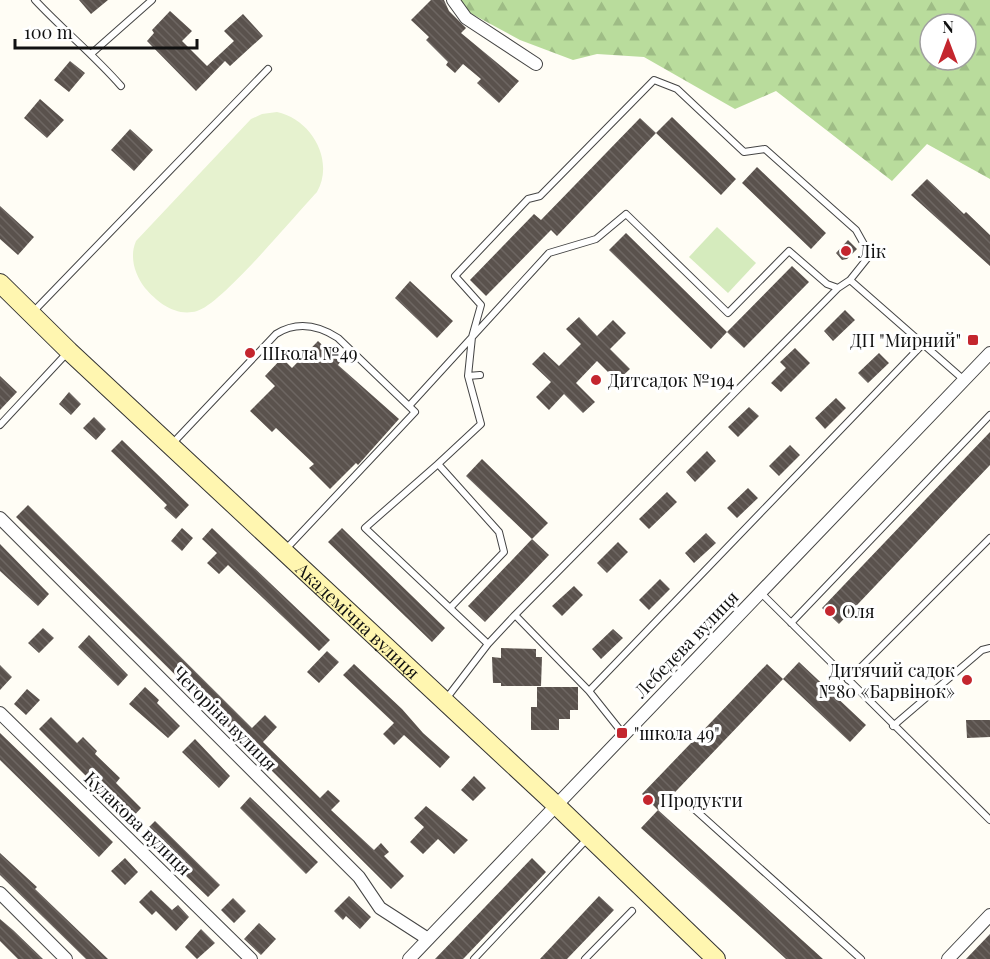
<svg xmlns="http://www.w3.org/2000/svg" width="990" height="959" font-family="'Playfair Display',serif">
  <defs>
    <pattern id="forest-firs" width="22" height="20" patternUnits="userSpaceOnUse" patternTransform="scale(1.5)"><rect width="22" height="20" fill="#b9dc9c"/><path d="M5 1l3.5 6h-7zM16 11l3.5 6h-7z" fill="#9ebc85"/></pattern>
    <pattern id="building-back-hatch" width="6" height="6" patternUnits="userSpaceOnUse" patternTransform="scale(1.5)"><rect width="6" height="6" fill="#5a524d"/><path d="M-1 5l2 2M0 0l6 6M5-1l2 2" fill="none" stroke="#6d6662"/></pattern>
  </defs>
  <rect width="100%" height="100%" fill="#fffdf5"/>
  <path fill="url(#forest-firs)" fill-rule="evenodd" d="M459,0H990V179L927,144L892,181L776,91L735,109L644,57L597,54L573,60L520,40L470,13ZM930,24H966V60H930Z"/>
  <path fill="#d5ebbd" d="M717,227L756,263L728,293L689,257Z"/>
  <path fill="#e6f2cf" d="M277,112C311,119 335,160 317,192C295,215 222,304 197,311C176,317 158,303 145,288C135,275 129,257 136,241L251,119L262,114Z"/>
  <path fill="url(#building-back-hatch)" d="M79,0H108L91,14Z
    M431,0H444L449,11L466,28L461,33L519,81L499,103L477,83L481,79L463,64L455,73L446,65L448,62L426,40L429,37L411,20Z
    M170,11L192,31L182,41L207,66L234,41L224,31L243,14L263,36L230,66L225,61L196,91L147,41L154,33L152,30Z
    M70,61L85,73L69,92L54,80Z
    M40,99L64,120L47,138L24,118Z
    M672,117L736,179L721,195L656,133Z
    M640,118L656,133L557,236L551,230L486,296L470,280L534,214L541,220Z
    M130,129L153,150L134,171L111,150Z
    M757,167L826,233L811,249L742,183Z
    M927,179L964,214L966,212L990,235V266L911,195Z
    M0,206L34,237L18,255L0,239Z
    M626,233L727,332L711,349L609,250Z
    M848,240L857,249L847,259L842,260L836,253Z
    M792,266L809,282L744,348L727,332Z
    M410,281L453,321L437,338L395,298Z
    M845,310L855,320L833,341L824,331Z
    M579,317L597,336L613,320L626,333L610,349L630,369L617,381L597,361L576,383L595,402L583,413L564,394L549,410L536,397L551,382L532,364L544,352L559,366L581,344L566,329Z
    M318,341L340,362L338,365L399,419L358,465L356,463L330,489L309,468L314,464L276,428L272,432L250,411L275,386L265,376L282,358L292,368Z
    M795,348L810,363L781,392L771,383L786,368L780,362Z
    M879,353L889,363L868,383L858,373Z
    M0,376L17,392L0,410Z
    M69,392L81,404L71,415L59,404Z
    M836,398L846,408L825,429L815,418Z
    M749,407L759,416L738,437L728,427Z
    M94,417L106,429L96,440L83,428Z
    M990,432V465L839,624L822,608Z
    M122,440L189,505L176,519L164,508L167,505L111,451Z
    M790,445L800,455L779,476L769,466Z
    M707,451L716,461L695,482L686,472Z
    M482,459L548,523L532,539L466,476Z
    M748,488L758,498L737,518L727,508Z
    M667,492L677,502L649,529L639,519Z
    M28,505L252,728L265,715L277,727L263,742L320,798L328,790L340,801L331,810L374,850L381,843L389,852L384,856L404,876L391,889L16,517Z
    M182,528L193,538L182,551L171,541Z
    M212,528L330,640L319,651L228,565L219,574L207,563L217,553L202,539Z
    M342,528L445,628L432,642L328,542Z
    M706,533L716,543L694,563L685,553Z
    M532,539L549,555L485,622L468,606Z
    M618,542L628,552L607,573L597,563Z
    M0,544L49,594L38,606L0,571Z
    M660,579L670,589L649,610L639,600Z
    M574,586L583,595L562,616L552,606Z
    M43,628L54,638L39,653L28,643Z
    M613,629L623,638L601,659L592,649Z
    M89,635L128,675L118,686L78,647Z
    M501,648L536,649V657H542L541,686H501V683H493L492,657L501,658Z
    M327,651L339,662L319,683L307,672Z
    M799,662L866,725L850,742L783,679Z
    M354,664L402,709L423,733L450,757L440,768L404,735L394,745L383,734L394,723L343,675Z
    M767,664L783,679L658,810L642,794Z
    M0,665L12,677L0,690Z
    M145,687L159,700L157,703L180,726L168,738L129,704Z
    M537,687H578V710H570V719H559V730H531V707H537Z
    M27,689L40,700L26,715L14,704Z
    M51,717L77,743L83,737L97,751L95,754L120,778L116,783L141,808L130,820L39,729Z
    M966,720H990V737L967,738Z
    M0,733L113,842L99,857L0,760Z
    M195,739L230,776L219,788L182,752Z
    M474,776L486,788L473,801L461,790Z
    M250,797L318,862L306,874L240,808Z
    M426,806L468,840L454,854L438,839L423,854L410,842L424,827L414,818Z
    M658,810L823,959H786L641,828Z
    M155,821L220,885L208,897L142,834Z
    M0,853L37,887L35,889L108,959H86L0,875Z
    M125,858L138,872L125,885L111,871Z
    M532,858L546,872L466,956L463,959H435Z
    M151,890L172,910L178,905L189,917L176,931L156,911L152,915L139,902Z
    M349,896L371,917L360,929L346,916L343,920L334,911Z
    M599,896L614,910L567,959H540Z
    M233,898L246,911L234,923L221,910Z
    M0,919L13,930L43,959H18L0,941Z
    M259,923L276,939L261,955L244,939Z
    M201,929L215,943L197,959L185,947Z
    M990,934V959H966Z"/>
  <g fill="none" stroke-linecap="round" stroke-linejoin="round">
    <g stroke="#444" stroke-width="8">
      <path id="lane" d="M35,0C63,30 94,55 121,86
        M92,53L152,0
        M33,312L268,69
        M468,376L480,375
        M409,406L549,253L596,239L626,214L728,313L789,251L827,284L838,288L850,280L964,380
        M0,425L67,353
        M171,445L276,334C297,321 318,325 338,338L415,412L286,549
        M438,464L481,424L468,376L472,337L481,305L455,276L528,199L540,196L654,80L677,89L744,152L765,149L856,230L870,255L850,280
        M761,593L990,820
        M515,615L838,288
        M791,623L990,415
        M488,644L515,615L589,691L624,735
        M848,680L990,538
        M589,691L923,344
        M446,699L488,644L365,528L438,464L499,532L504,552L450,608
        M893,726L982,650L990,648
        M692,807L861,959
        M474,959L587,839
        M585,959L632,911"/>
    </g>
    <g stroke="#444" stroke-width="14">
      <path id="street" d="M453,0L466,18L536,64
        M0,518L359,877L380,908L428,939
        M0,713L251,959
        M0,893L66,959
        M409,959L990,353
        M948,959L990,915"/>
    </g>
    <g stroke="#333" stroke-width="20">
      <g id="secondary">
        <path id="s1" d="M0,283L69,351L556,805L716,959"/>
      </g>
    </g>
    <use href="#lane" stroke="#fff" stroke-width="6"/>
    <use href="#street" stroke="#fff" stroke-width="12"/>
    <use href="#secondary" stroke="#fff6b0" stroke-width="18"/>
  </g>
  <g fill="#c4262e" stroke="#fff" stroke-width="2">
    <circle cx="846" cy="251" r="6"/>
    <rect x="967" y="334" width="12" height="12" rx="3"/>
    <circle cx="250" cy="353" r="6"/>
    <circle cx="596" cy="380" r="6"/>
    <circle cx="830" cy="611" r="6"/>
    <circle cx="967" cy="680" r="6"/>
    <rect x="616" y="727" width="12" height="12" rx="3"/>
    <circle cx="648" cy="800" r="6"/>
  </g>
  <g text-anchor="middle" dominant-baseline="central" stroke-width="6" stroke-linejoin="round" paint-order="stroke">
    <g font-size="18" fill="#111" stroke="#fff" text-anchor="start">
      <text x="858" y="251">Лік</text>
      <text x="961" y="340" text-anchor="end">ДП "Мирний"</text>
      <text x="262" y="353">Школа №49</text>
      <text x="608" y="380">Дитсадок №194</text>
      <text x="842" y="611">Оля</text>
      <text x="955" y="670" text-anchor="end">Дитячий садок<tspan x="955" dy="21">№80 «Барвінок»</tspan></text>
      <text x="634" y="733">"школа 49"</text>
      <text x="660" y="800">Продукти</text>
    </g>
    <g font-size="18" fill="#111" stroke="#fff">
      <text stroke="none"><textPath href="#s1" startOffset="492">Академічна вулиця</textPath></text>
      <text transform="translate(686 644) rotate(-46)">Лебедєва вулиця</text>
      <text transform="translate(225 718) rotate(45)">Чегоріна вулиця</text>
      <text transform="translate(138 823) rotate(44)">Кулакова вулиця</text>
    </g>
  </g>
  <g transform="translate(948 42)"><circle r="28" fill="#ffffff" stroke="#a0a0a0" stroke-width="1.5"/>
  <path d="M0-4.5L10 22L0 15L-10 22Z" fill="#c4262e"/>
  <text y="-9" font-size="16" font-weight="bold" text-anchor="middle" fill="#111111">N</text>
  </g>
  <path d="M15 39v9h182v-9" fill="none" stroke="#111111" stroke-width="3"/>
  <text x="24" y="39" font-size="18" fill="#111111" stroke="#ffffff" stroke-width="4.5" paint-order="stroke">100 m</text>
</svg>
